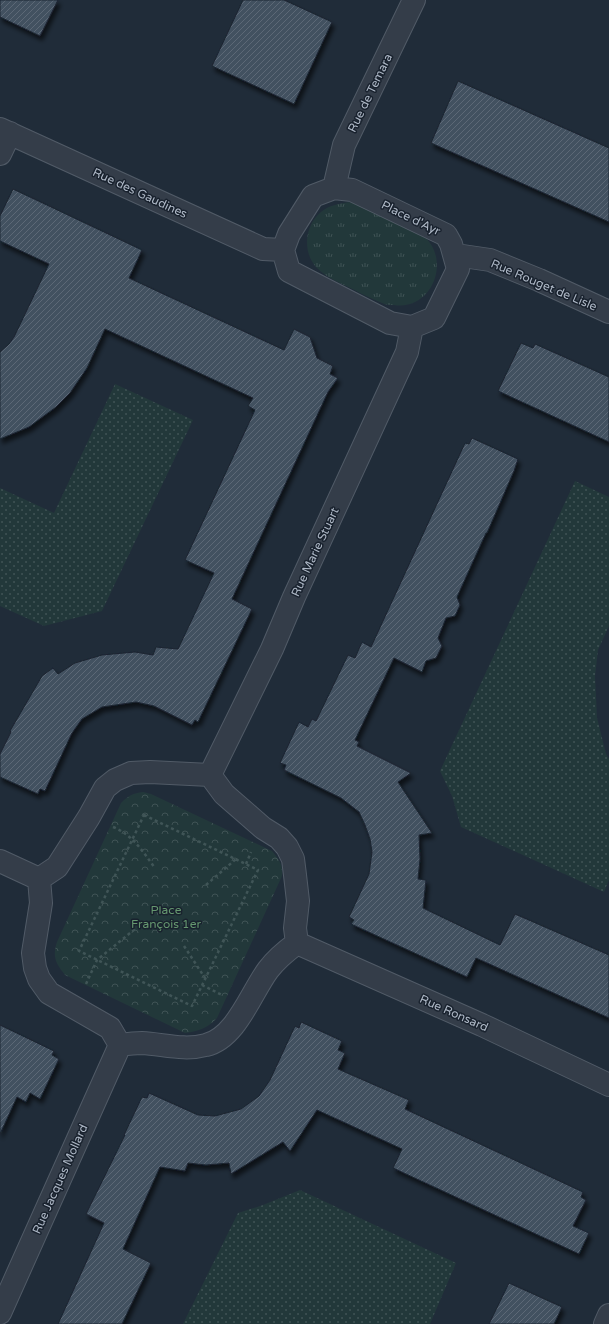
<svg xmlns="http://www.w3.org/2000/svg" width="609" height="1324" font-family="'Varela Round',sans-serif">
  <defs>
    <pattern id="grass-tufts" width="24" height="20" patternUnits="userSpaceOnUse"><rect width="24" height="20" fill="#22383a"/><path d="M3 7l-1-3M5 7V3M7 7l1-3M15 17l-1-3M17 17v-4M19 17l1-3" fill="none" stroke="#405355"/></pattern>
    <pattern id="park-crowns" width="20" height="18" patternUnits="userSpaceOnUse"><rect width="20" height="18" fill="#22383a"/><path d="M2 6a3 3 0 1 1 6 0M12 15a3 3 0 1 1 6 0" fill="none" stroke="#405355"/></pattern>
    <pattern id="garden-dots" width="8" height="8" patternUnits="userSpaceOnUse"><rect width="8" height="8" fill="#22383a"/><path d="M2 2h.1M6 6h.1" fill="none" stroke="#405355" stroke-width="1.8" stroke-linecap="round"/></pattern>
    <pattern id="building-hatch" width="6" height="6" patternUnits="userSpaceOnUse"><rect width="6" height="6" fill="#435161"/><path d="M-1 1l2-2M0 6l6-6M5 7l2-2" fill="none" stroke="#5c6876"/></pattern>
    <filter id="shadow"><feDropShadow dx="2.5" dy="4.5" stdDeviation="2" flood-color="#0009"/></filter>
  </defs>
  <rect width="100%" height="100%" fill="#202c39"/>
  <path fill="url(#grass-tufts)" d="M349,202L358,204C375,212 415,227 426,238C451,264 430,311 394,305C390,305 386,305 382,303C374,300 367,296 360,293C346,285 327,279 316,267C302,251 305,225 321,212C329,205 339,204 349,202Z"/>
  <path fill="url(#park-crowns)" d="M143,792L151,794L272,851C279,859 283,865 282,876L217,1018C208,1028 199,1031 185,1033L65,975C56,964 52,957 57,942L121,803C128,796 133,793 143,792Z"/>
  <path fill="url(#garden-dots)" d="M115,384L193,420L102,611L44,626L0,606V488L54,513Z
    M575,481L609,497V626L598,650L595,676L597,718L606,754L609,759V880L604,892L461,827L452,796L440,771Z
    M300,1190L456,1263L430,1324H183L238,1213L263,1205Z"/>
  <path fill="url(#building-hatch)" stroke="#1b2430" filter="url(#shadow)" d="M0,0H58L40,36L0,17Z
    M243,0H284L332,22L294,104L212,66Z
    M458,81L609,148V222L431,143Z
    M13,189L142,250L129,278L284,350L294,329L310,337L317,358L333,366L330,374L338,378L328,392L232,599L252,609L198,722L195,720L192,725L154,706L136,702L102,707L82,719L72,733L45,791L40,789L38,794L0,777V754L11,732L10,731L42,676L53,668L58,674L75,663L102,655L135,652L153,655L156,647L178,649L214,573L185,560L255,410L248,406L253,398L105,329L87,368L70,393L56,407L29,427L0,439V352L9,344L14,337L49,264L0,241V216Z
    M521,343L533,348L535,344L609,377V442L498,391Z
    M472,438L518,459L514,471L487,533H486L457,597L460,605L455,616L446,618L438,638L442,646L436,658L426,661L422,672L394,658L355,740L359,742L357,746L411,773L398,782L432,833L419,835L420,859L418,879L426,880L423,908L500,945L515,914L609,955V1018L476,958L467,977L351,924L354,920L349,917L369,874L372,852L370,839L365,825L359,812L341,798L284,770L286,765L280,763L299,722L308,727L312,719L316,721L348,655L355,658L362,642L371,647L465,443L469,444Z
    M301,1022L342,1041L338,1050L345,1053L338,1069L409,1100L405,1109L583,1192L581,1197L586,1200L573,1226L589,1233L579,1254L393,1168L402,1149L317,1110L290,1151L283,1142L231,1174L229,1163L206,1165L188,1163L185,1171L160,1167L123,1249L151,1263L122,1324H58L104,1223L86,1214L125,1135H124L142,1097L147,1098L149,1093L198,1115L215,1116L241,1109L259,1096L270,1080L295,1026L299,1028Z
    M0,1025L54,1051L52,1055L59,1059L40,1099L30,1093L26,1102L17,1097L0,1134Z
    M509,1283L562,1307L554,1324H489Z"/>
  <g fill="none" stroke-linecap="round" stroke-linejoin="round">
    <g stroke="#515b67" stroke-width="24">
      <path id="minor" d="M0,129L263,249L283,250
        M0,154L10,133
        M334,188L352,190L446,235L451,244L458,269L434,318L412,327L390,323L289,271L283,250L289,234L313,196Z
        M334,188L344,145L414,0
        M456,255L490,260L539,280L609,312
        M150,772L210,775L224,794L263,828L279,838L287,847L293,859L295,875L298,901L295,928L297,943C286,951 277,958 268,970C251,993 236,1038 206,1045C184,1051 163,1044 142,1043C135,1043 127,1044 120,1045L110,1028L49,993L39,979L35,968L33,953L41,903L39,879L57,867L89,817L105,788L115,780L131,773Z
        M210,775L272,649L294,597L407,352L412,327
        M0,861L39,879
        M297,943L482,1025L609,1085
        M0,1313L120,1045
        M605,1324L609,1315"/>
    </g>
    <path stroke="#405557" stroke-width="2.5" stroke-dasharray="3 3" stroke-linecap="butt" d="M144,815L258,870L192,1006L79,951Z
      M113,827C133,835 143,852 155,868
      M246,864L251,852
      M206,885L236,859
      M184,946L205,978
      M86,984L97,960L135,929
      M202,985L222,995"/>
    <use href="#minor" stroke="#343d49" stroke-width="22"/>
  </g>
  <g text-anchor="middle" dominant-baseline="central" stroke-width="3" stroke-linejoin="round" paint-order="stroke">
    <g font-size="12" fill="#aeb8c6" stroke="#19222e">
      <text transform="translate(370 93) rotate(-64)">Rue de Temara</text>
      <text transform="translate(140 193) rotate(25)">Rue des Gaudines</text>
      <text transform="translate(411 218) rotate(26)">Place d'Ayr</text>
      <text transform="translate(544 285) rotate(23)">Rue Rouget de Lisle</text>
      <text transform="translate(315 552) rotate(-65)">Rue Marie Stuart</text>
      <text transform="translate(454 1013) rotate(24)">Rue Ronsard</text>
      <text transform="translate(60 1179) rotate(-66)">Rue Jacques Mollard</text>
    </g>
    <g font-size="12" fill="#65976f" stroke="#19222e">
      <text x="166" y="910">Place<tspan x="166" dy="14">François 1er</tspan></text>
    </g>
  </g>
</svg>
